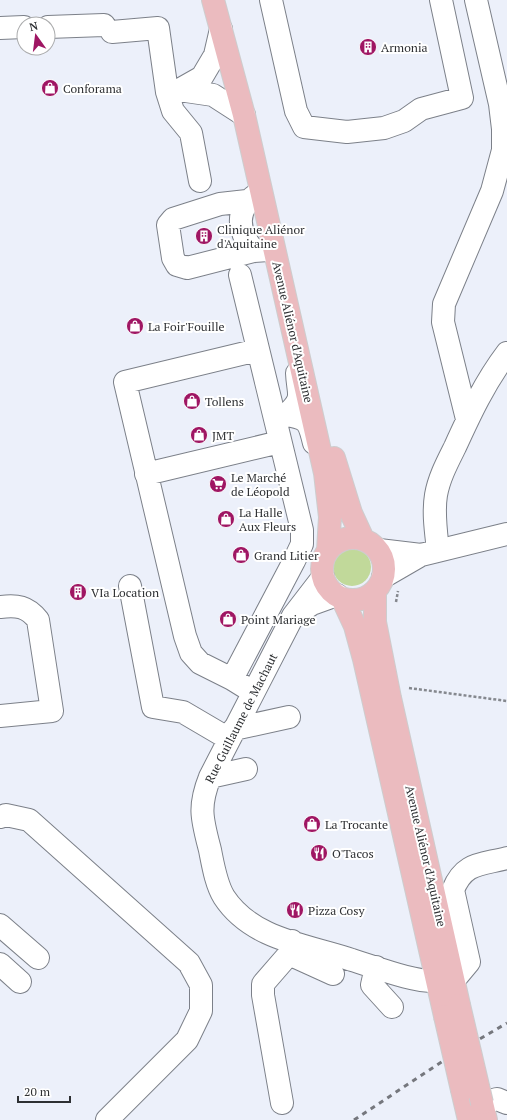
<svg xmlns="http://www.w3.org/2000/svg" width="507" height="1120" font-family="'PT Serif',serif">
  <rect width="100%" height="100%" fill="#ecf0fa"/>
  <path fill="#c1d99a" d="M333 567a19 19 0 1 1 38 0a19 19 0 1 1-38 0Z"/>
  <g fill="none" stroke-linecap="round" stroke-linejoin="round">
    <g stroke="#7c8089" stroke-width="24">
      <path id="minor" d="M271,0L296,111L304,127L347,132L384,128L404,121L421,109L462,98L441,0
        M48,27L104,25
        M0,28L24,27
        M112,32L158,28L167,92L173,111L191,133L200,181
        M179,90L202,77L215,55L221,29
        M179,90L213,95L244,115
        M257,194C234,210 238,232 254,251L268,250
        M247,201L220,204L173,219L168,225L173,258L177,265L187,268L254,251
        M297,373C298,396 305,397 286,415C308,418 309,422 314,443
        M467,419L443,322L444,304L492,191L503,150V129L500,104L476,0
        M146,474L280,442
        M379,550L421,555L383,577
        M438,550C436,532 433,513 436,495C439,478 447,463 455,447C470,414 485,382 507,353
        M421,555L507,534
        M323,577L293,616L312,604L337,595
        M130,586L153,707L183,712L229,739
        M0,607C17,605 27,606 38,620L52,711L0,716
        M293,616L210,777C198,807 202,819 210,850C213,865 216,884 224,897C252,940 308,945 352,960C375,967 415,983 438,981
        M232,679L294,561L302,544V530L240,275
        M253,692L232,679L200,663L191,653L185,636L125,382L258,350
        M234,729L289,717
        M210,777L246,769
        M0,817L6,815L29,820L189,963L201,985V1011L187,1040L107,1120
        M0,925L38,958
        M289,954L333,974
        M0,964L20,982
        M376,967L372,985L392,1007
        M454,980L469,962L453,890C464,862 481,865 507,858
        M282,1103L263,995V984L289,954L292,941
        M482,1103L497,1099L507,1103"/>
    </g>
    <g stroke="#cdcdce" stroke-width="24">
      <path id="major" d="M213,0L244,115L325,473L330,517L328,550
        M334,458L351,513L363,539
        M322 569a31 31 0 1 1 62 0a31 31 0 1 1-62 0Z
        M375,591V622L390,698L459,1005
        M342,598L355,626L364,659L445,1016
        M462,1090L469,1120
        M482,1103L486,1120"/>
    </g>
    <path stroke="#85888e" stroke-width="2.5" stroke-dasharray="3 2" stroke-linecap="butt" d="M396,602L398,591
      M409,688L507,701"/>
    <use href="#minor" stroke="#fff" stroke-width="22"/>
    <use href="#major" stroke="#ebbbbf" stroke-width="22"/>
    <path stroke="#75777d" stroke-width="3" stroke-dasharray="5 5" stroke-linecap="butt" d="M354,1120L449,1057L507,1023"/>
    <g stroke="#cdcdce" stroke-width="24" stroke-linecap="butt">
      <path id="major-bridge" d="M459,1005L482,1103
        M445,1016L462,1090"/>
    </g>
    <use href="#major-bridge" stroke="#ebbbbf" stroke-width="22"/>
  </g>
  <defs>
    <g id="building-disc" transform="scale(0.9)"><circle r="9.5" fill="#9f1663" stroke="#fff"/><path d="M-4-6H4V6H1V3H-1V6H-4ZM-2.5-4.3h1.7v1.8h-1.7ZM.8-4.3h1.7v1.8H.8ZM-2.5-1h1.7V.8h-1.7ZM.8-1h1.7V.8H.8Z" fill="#fff"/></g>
    <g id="shop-disc" transform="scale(0.9)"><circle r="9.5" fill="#9f1663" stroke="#fff"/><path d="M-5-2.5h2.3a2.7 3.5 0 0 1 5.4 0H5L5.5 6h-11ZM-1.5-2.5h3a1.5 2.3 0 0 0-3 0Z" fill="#fff"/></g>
    <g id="supermarket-disc" transform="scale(0.9)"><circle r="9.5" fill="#9f1663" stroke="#fff"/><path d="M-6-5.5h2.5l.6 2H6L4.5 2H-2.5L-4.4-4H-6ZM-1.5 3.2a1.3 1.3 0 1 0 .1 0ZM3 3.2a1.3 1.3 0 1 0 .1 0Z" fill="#fff"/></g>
    <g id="restaurant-disc" transform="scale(0.9)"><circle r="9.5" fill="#9f1663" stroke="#fff"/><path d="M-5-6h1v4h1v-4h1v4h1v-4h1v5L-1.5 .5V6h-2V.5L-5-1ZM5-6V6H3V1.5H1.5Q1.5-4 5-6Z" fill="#fff"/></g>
  </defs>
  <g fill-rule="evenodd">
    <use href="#building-disc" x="368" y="47"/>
    <use href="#shop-disc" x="50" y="88"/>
    <use href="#building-disc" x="204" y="236"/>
    <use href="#shop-disc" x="135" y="326"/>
    <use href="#shop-disc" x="192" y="401"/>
    <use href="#shop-disc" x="199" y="435"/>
    <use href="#supermarket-disc" x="218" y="484"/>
    <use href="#shop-disc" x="226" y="519"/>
    <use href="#shop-disc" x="241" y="555"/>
    <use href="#building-disc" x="78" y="592"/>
    <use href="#shop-disc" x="228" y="619"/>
    <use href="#shop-disc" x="312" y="824"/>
    <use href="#restaurant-disc" x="319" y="853"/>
    <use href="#restaurant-disc" x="295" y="910"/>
  </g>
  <g text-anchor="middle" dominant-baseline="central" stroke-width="4" stroke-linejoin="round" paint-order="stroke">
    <g font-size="12" fill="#2e3033" stroke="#fff" text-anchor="start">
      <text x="381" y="47">Armonia</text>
      <text x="63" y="88">Conforama</text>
      <text x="217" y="229">Clinique Aliénor<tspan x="217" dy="14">d'Aquitaine</tspan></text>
      <text x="148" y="326">La Foir'Fouille</text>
      <text x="205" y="401">Tollens</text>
      <text x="212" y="435">JMT</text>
      <text x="231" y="477">Le Marché<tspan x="231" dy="14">de Léopold</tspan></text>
      <text x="239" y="512">La Halle<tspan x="239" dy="14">Aux Fleurs</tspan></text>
      <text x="254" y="555">Grand Litier</text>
      <text x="91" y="592">VIa Location</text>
      <text x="241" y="619">Point Mariage</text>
      <text x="325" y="824">La Trocante</text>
      <text x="332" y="853">O'Tacos</text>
      <text x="308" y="910">Pizza Cosy</text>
    </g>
    <g font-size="12" fill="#2e3033" stroke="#fff">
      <text transform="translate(293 332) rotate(77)">Avenue Aliénor d'Aquitaine</text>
      <text transform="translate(241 718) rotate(-63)">Rue Guillaume de Machaut</text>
      <text transform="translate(426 856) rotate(77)">Avenue Aliénor d'Aquitaine</text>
    </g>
  </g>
  <g transform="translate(36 36) rotate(346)"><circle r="19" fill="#ffffff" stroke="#abacad"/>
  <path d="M0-3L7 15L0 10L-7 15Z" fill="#9f1663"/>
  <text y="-6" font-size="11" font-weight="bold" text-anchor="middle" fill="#2e3033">N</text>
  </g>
  <path d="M18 1096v6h52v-6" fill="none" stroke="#2e3033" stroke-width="2"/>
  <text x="24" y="1096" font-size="12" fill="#2e3033" stroke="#ffffff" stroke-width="3" paint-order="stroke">20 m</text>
</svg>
